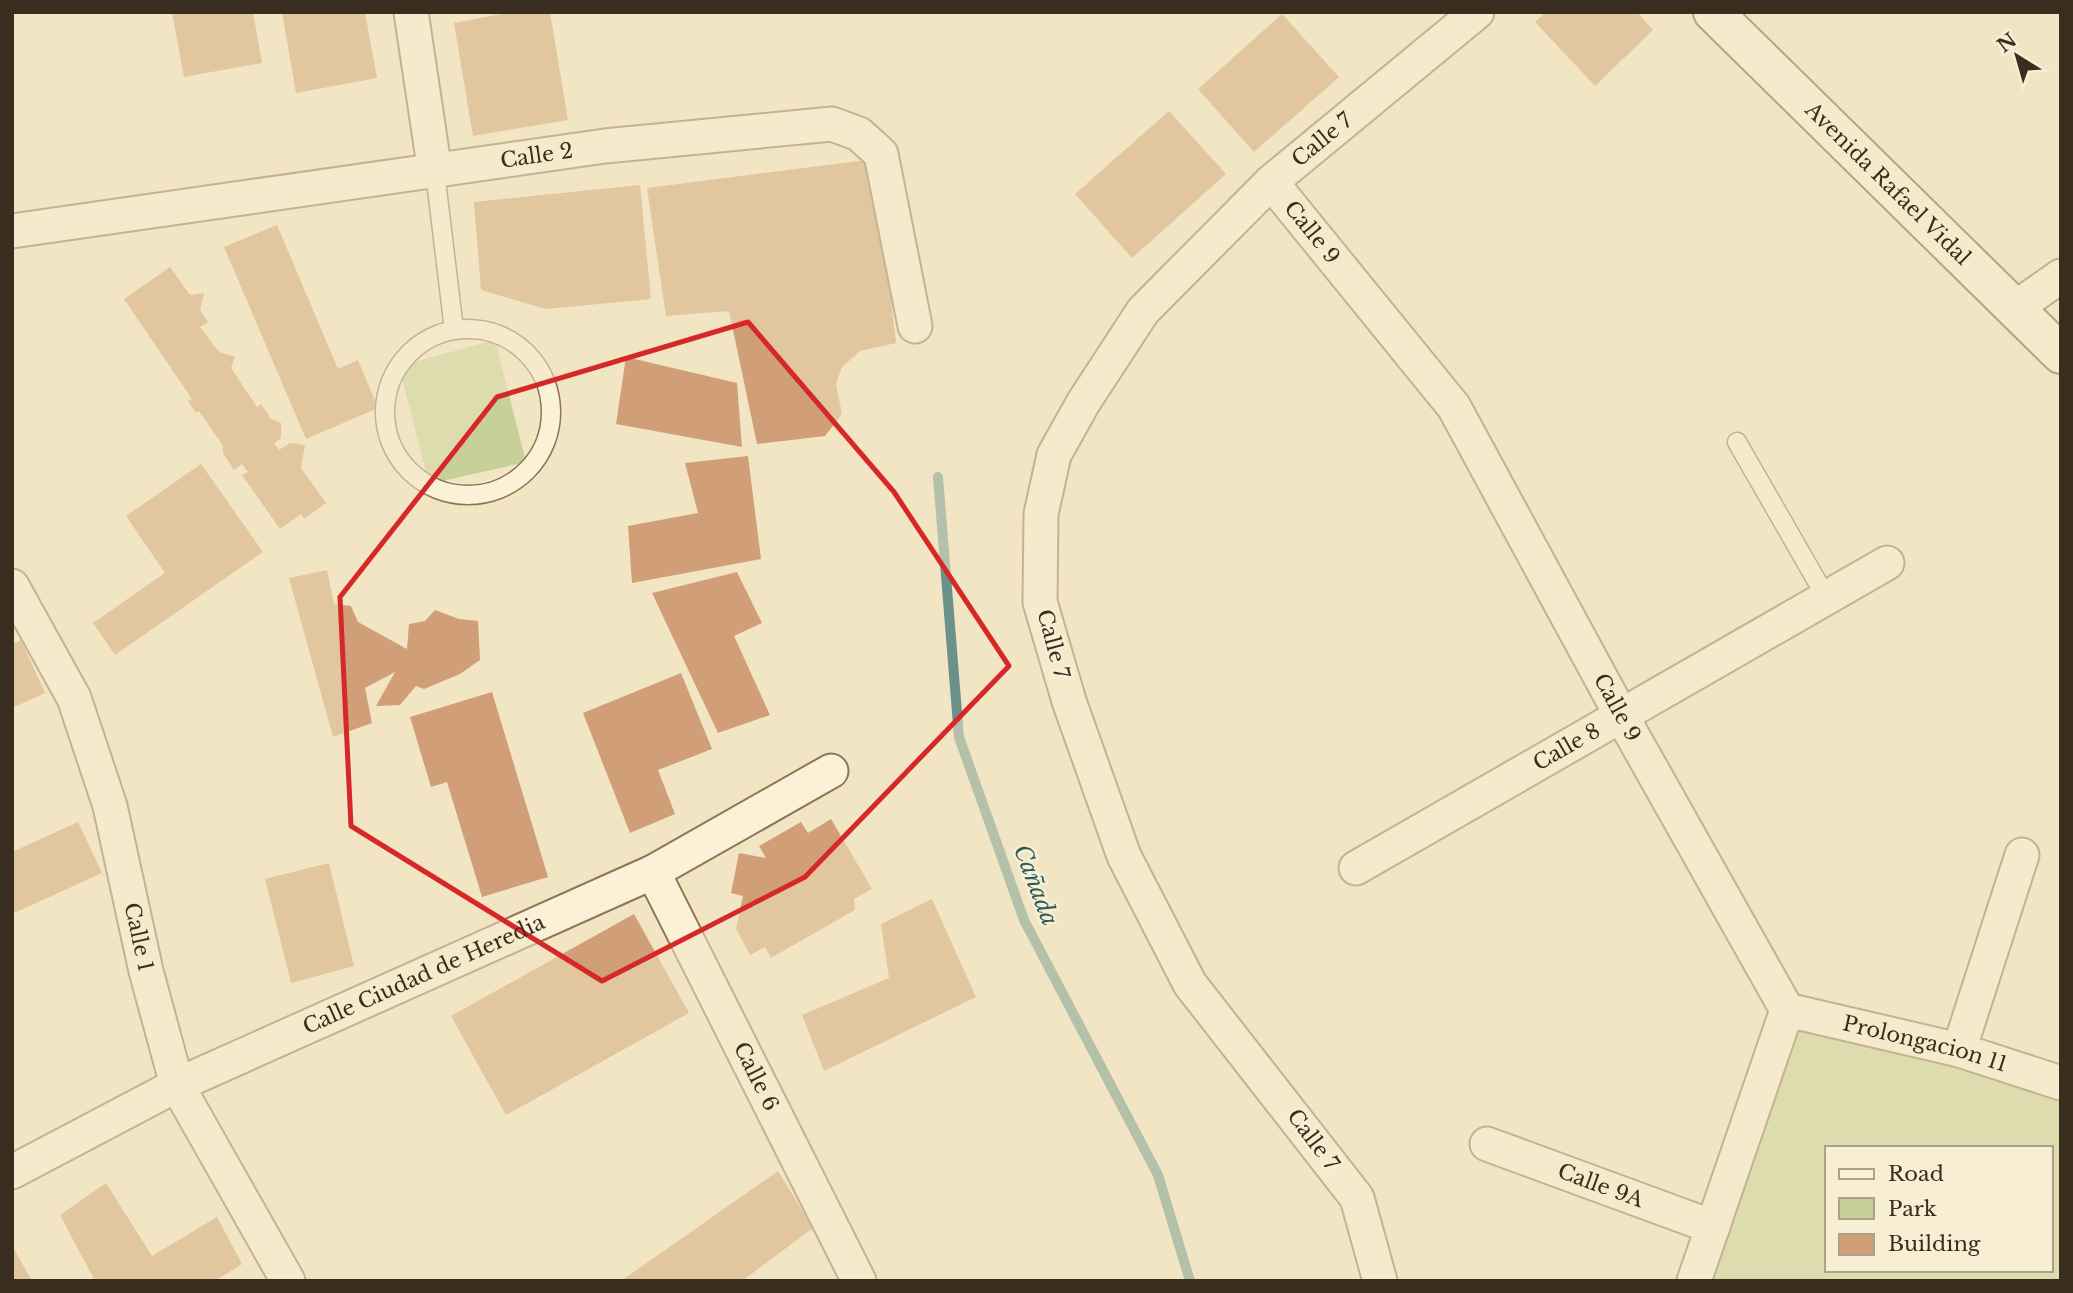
<svg xmlns="http://www.w3.org/2000/svg" width="2073" height="1293" font-family="'Libre Baskerville',serif">
  <rect width="100%" height="100%" fill="#f1e5c3"/>
  <path fill="#c7d096" fill-rule="evenodd" d="M495,340L526,462L429,484L399,366Z
    M1787,1010L2061,1088V1281H1698ZM1826,1148H2050V1270H1826Z"/>
  <g fill="none" stroke-linecap="round" stroke-linejoin="round">
    <path stroke="#6b928a" stroke-width="10" d="M938,477L959,737L1024,920L1158,1175L1190,1281"/>
  </g>
  <path fill="#d19f77" d="M172,12H253L262,63L184,77Z
    M282,12H365L377,78L296,93Z
    M513,12H550L568,120L473,136L454,23Z
    M1546,12H1637L1653,30L1595,86L1535,22Z
    M1282,14L1339,77L1254,152L1198,89Z
    M1169,111L1226,174L1132,258L1075,194Z
    M875,159L896,343L860,351L842,367L836,384L842,414L825,436L757,444L729,311L666,316L647,188Z
    M640,185L651,299L546,309L481,290L474,202Z
    M277,225L338,369L358,360L378,408L306,439L224,247Z
    M170,267L190,295L204,293L200,310L208,322L200,327L219,352L235,357L231,368L257,407L261,404L271,419L281,423V438L274,443L279,450L290,443L305,445L301,468L326,503L304,519L301,514L280,529L242,475L248,472L242,464L234,470L223,453V446L199,411L196,413L188,401L192,399L124,299Z
    M626,357L737,383L742,447L616,424Z
    M748,456L761,559L632,583L628,526L698,513L685,463Z
    M201,464L263,552L115,655L93,623L165,573L126,516Z
    M327,570L334,604L351,606L358,622L407,649L409,624L425,621L435,610L459,619L478,621L480,660L460,674L424,689L416,686L400,705L376,706L395,672L365,688L372,723L333,737L289,578Z
    M737,572L762,623L734,636L770,715L718,733L652,593Z
    M21,640L45,693L12,708V644Z
    M681,673L712,749L658,770L675,814L630,833L583,713Z
    M492,692L548,877L482,897L447,782L431,787L410,717Z
    M831,819L872,889L854,899L855,910L771,958L765,947L750,955L736,929L743,896L731,893L739,853L766,858L759,846L801,822L808,833Z
    M78,822L102,873L12,914V852Z
    M329,863L354,966L291,983L265,879Z
    M932,899L976,997L824,1071L802,1015L889,978L881,924Z
    M634,914L689,1013L506,1115L451,1016Z
    M778,1171L813,1228L742,1281H621Z
    M106,1183L152,1256L217,1217L242,1264L215,1281H95L60,1215Z
    M12,1245L32,1281H12Z"/>
  <g fill="none" stroke-linecap="round" stroke-linejoin="round">
    <g stroke="#8c7658" stroke-width="21">
      <path id="lane" d="M435,172L454,330
        M385 412a83 83 0 1 1 166 0a83 83 0 1 1-166 0Z
        M1737,442L1826,597"/>
    </g>
    <g stroke="#8c7658" stroke-width="37">
      <g id="street">
        <path d="M411,12L435,172"/>
        <path id="s1" d="M1271,182L1454,407L1621,715L1787,1010L1694,1281"/>
        <path id="s2" d="M12,231L605,146L832,124L859,134L881,154L915,326"/>
        <path d="M2015,308L2061,276"/>
        <path id="s3" d="M12,586L74,698L110,806L146,971L177,1085L288,1281"/>
        <path id="s4" d="M1356,868L1887,563"/>
        <path id="s5" d="M653,872L859,1281"/>
        <path id="s6" d="M1787,1010L1959,1050L2061,1083"/>
        <path d="M1959,1050L2022,855"/>
        <path id="s7" d="M1487,1144L1713,1227"/>
        <path id="s8" d="M12,1172L177,1085L653,872L831,771"/>
        <path id="s9" d="M1380,1281L1357,1198L1190,984L1124,856L1069,701L1040,602L1041,514L1054,455L1083,403L1143,311L1271,182L1477,12"/>
      </g>
    </g>
    <g stroke="#6e573c" stroke-width="42">
      <g id="secondary">
        <path id="s10" d="M1713,12L2061,354"/>
      </g>
    </g>
    <use href="#lane" stroke="#fbf1d7" stroke-width="18"/>
    <use href="#street" stroke="#fbf1d7" stroke-width="33"/>
    <use href="#secondary" stroke="#fbf1d7" stroke-width="38"/>
  </g>
  <path d="M0 0H2073V1293H0ZM748,322L894,492L1009,666L805,877L602,981L351,826L340,597L497,397Z" fill="#f1e5c3" fill-opacity=".55" fill-rule="evenodd"/>
  <path fill="none" stroke="#d62828" stroke-width="5" stroke-linejoin="round" d="M748,322L894,492L1009,666L805,877L602,981L351,826L340,597L497,397Z"/>
  <g text-anchor="middle" dominant-baseline="central" stroke-width="5" stroke-linejoin="round" paint-order="stroke">
    <g font-size="21" fill="#3b2d1d" stroke="#f8eed3">
      <text stroke="none"><textPath href="#s9" startOffset="1335">Calle 7</textPath></text>
      <text stroke="none"><textPath href="#s2" startOffset="530">Calle 2</textPath></text>
      <text stroke="none"><textPath href="#s10" startOffset="245">Avenida Rafael Vidal</textPath></text>
      <text stroke="none"><textPath href="#s1" startOffset="65">Calle 9</textPath></text>
      <text transform="translate(1053 644) rotate(75)">Calle 7</text>
      <text stroke="none"><textPath href="#s1" startOffset="632">Calle 9</textPath></text>
      <text stroke="none"><textPath href="#s4" startOffset="243">Calle 8</textPath></text>
      <text stroke="none"><textPath href="#s3" startOffset="376">Calle 1</textPath></text>
      <text stroke="none"><textPath href="#s8" startOffset="457">Calle Ciudad de Heredia</textPath></text>
      <text stroke="none"><textPath href="#s6" startOffset="142">Prolongacion 11</textPath></text>
      <text stroke="none"><textPath href="#s5" startOffset="229">Calle 6</textPath></text>
      <text transform="translate(1313 1140) rotate(53)">Calle 7</text>
      <text stroke="none"><textPath href="#s7" startOffset="121">Calle 9A</textPath></text>
    </g>
    <g font-size="23" font-style="italic" fill="#2c5c5a" stroke="#f8eed3">
      <text transform="translate(1036 885) rotate(69)">Cañada</text>
    </g>
  </g>
  <rect width="2073" height="1293" fill="none" stroke="#3b2d1d" stroke-width="28"/>
  <rect x="1825" y="1146" width="228" height="126" fill="#f8eed3" stroke="#aca18a" stroke-width="2"/>
  <rect x="1839" y="1169" width="35" height="10" fill="#fbf1d7" stroke="#aca18a" stroke-width="2"/>
  <text x="1888" y="1181" font-size="21" fill="#3b2d1d">Road</text>
  <rect x="1839" y="1198" width="35" height="21" fill="#c7d096" stroke="#aca18a" stroke-width="2"/>
  <text x="1888" y="1216" font-size="21" fill="#3b2d1d">Park</text>
  <rect x="1839" y="1234" width="35" height="21" fill="#d19f77" stroke="#aca18a" stroke-width="2"/>
  <text x="1888" y="1251" font-size="21" fill="#3b2d1d">Building</text>
  <g transform="translate(2017 56) rotate(323)" stroke="#f8eed3" stroke-width="5" paint-order="stroke">
  <path d="M0-5L12 26L0 18L-12 26Z" fill="#3b2d1d"/>
  <text y="-10" font-size="19" font-weight="bold" text-anchor="middle" fill="#3b2d1d">N</text>
  </g>
</svg>
